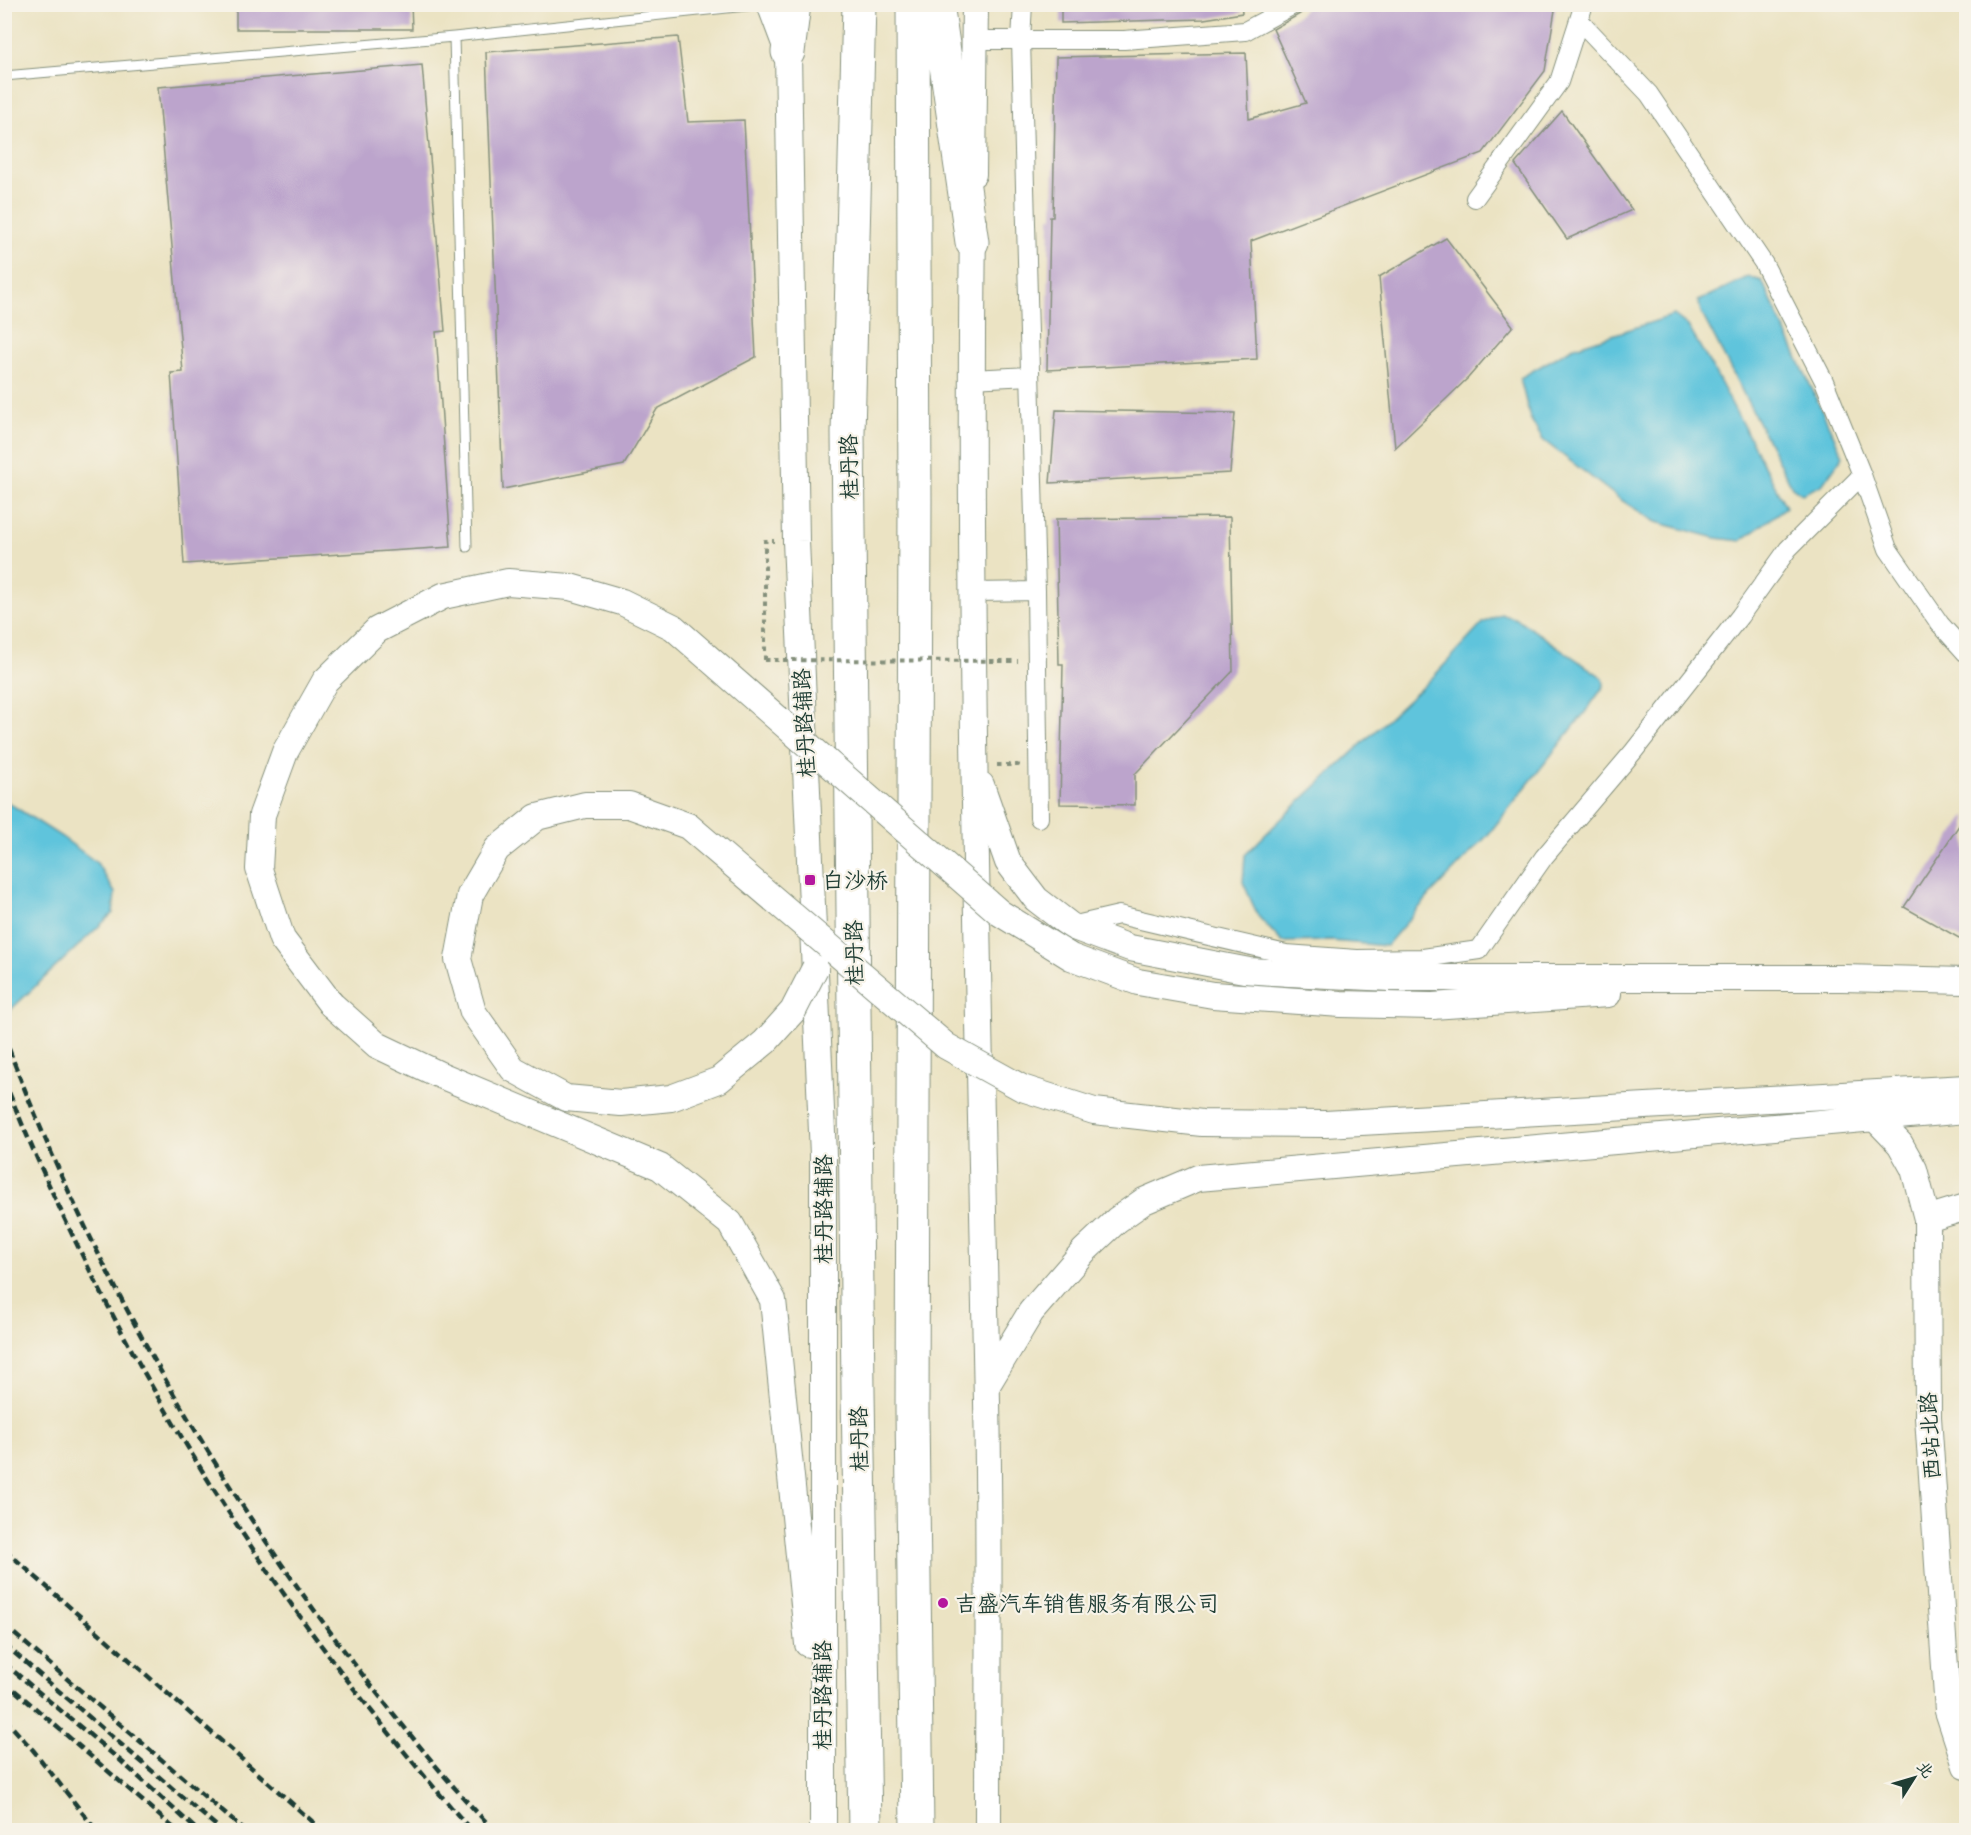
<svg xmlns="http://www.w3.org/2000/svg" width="1971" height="1835" font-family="Itim,'LXGW WenKai TC',sans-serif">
  <rect width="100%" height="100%" fill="#f7f3e8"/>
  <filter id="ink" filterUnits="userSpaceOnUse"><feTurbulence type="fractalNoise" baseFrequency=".0167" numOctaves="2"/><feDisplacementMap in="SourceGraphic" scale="12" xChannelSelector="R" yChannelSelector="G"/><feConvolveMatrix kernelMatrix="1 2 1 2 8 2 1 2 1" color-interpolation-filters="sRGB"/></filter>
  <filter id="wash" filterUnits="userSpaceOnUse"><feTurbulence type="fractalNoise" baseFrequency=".008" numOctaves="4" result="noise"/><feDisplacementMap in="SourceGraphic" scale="24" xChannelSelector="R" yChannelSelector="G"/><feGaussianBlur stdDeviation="1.35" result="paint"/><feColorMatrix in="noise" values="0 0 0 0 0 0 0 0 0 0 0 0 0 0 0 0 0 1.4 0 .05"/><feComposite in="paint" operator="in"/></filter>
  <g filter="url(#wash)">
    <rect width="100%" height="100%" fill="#ebe3c3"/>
    <path fill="#5ec4dc" stroke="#3e8088" stroke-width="1.5" d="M1748,277L1762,281L1843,456L1822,485L1802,494L1792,487L1701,312L1698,301Z
      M1674,315L1688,326L1717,376L1786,507L1741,541L1716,538L1656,522L1621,500L1543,440L1530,418L1520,378L1572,348Z
      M1501,614L1517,619L1603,678L1604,686L1586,711L1487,836L1430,895L1386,946L1332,941L1282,942L1258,916L1243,882L1245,855L1278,822L1434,676L1483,623Z
      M4,800L62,837L97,863L115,893L113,913L5,1015Z"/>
    <g id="blocks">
      <path fill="#bca4cc" d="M236,4H411L412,29H236Z
        M1061,4H1241L1242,13L1204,19L1061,23Z
        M1306,4H1556L1545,71L1483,153L1251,241L1257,359L1047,370L1050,217H1053L1056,57L1246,53L1249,119L1306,103L1273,29L1300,14L1305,9Z
        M678,37L688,122L744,120L756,357L657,409L624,465L503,489L486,52Z
        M422,65L445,331L436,332L451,547L184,564L171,373L183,372L158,87Z
        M1562,111L1632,210L1567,239L1515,164Z
        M1446,238L1513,326L1468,378L1395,448L1379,277Z
        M1056,410L1235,413L1230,473L1050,483Z
        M1230,517L1233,671L1135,774V805L1060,804L1063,664H1059L1056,519Z
        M1966,815V942L1904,907Z"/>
    </g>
  </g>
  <g filter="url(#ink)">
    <use href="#blocks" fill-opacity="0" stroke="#85907c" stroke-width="1.5"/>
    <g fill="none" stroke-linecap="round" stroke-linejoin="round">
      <g stroke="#85907c" stroke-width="11">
        <path id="lane" d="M454,37L467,547
          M4,76L454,37L765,4"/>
      </g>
      <g stroke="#85907c" stroke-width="20">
        <path id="street" d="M1023,4L1021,40L1036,591L1039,818
          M1579,20L1649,94L1764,264L1824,381L1862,475L1888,549L1940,624L1966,653
          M975,40H1124L1245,31L1295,4
          M1475,198L1559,82L1584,4
          M971,379L1029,376
          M972,592L1036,591
          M1071,926L1119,915L1286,954L1357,959L1423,958L1479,950L1544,857L1633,752L1740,616L1788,549L1862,475"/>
      </g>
      <g stroke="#85907c" stroke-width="28">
        <path id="secondary" d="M770,4L788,52L796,541L823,1155V1830
          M973,174L975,4
          M973,223C968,616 979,1009 987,1402C990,1545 988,1688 988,1830
          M981,785L1008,862L1036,899L1071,926L1130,948L1249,971L1389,978H1842L1966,981
          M331,1004L377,1045L438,1074L660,1167L730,1223L773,1300L808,1644
          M1432,1006L1608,994
          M1451,1117L1966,1088
          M1875,1118L1900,1144L1914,1169L1927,1219L1928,1417L1948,1711L1966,1766
          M1927,1219L1963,1208L1966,1211
          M987,1385L1031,1312L1084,1251L1117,1220L1144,1201L1198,1178L1966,1110"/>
      </g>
      <g stroke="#85907c" stroke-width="35">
        <path id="highway" d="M859,4L848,433L858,1392L865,1830
          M913,4L915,501L912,1411L917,1830
          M937,4L972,242
          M788,52L794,4"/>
      </g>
      <path stroke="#85907c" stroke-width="4" stroke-dasharray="4.5 4.5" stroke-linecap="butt" d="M765,660V541H774
        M997,765H1018V761"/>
      <use href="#lane" stroke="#fff" stroke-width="9"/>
      <use href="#street" stroke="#fff" stroke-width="18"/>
      <use href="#secondary" stroke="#fff" stroke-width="26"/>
      <use href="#highway" stroke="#fff" stroke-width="33"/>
      <path stroke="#1f3d34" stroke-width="4.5" stroke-dasharray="9 4.5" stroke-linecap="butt" d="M4,1036C91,1269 217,1488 369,1683C409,1733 449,1785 494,1830
        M4,1080C116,1359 273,1606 471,1830
        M4,1549L322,1830
        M4,1625L244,1830
        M4,1644L221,1830
        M4,1663L121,1761L197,1830
        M4,1681L176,1830
        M4,1718L33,1750L96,1830"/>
      <g stroke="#85907c" stroke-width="28" stroke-linecap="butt">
        <path id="secondary-bridge" d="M815,968L793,1011L765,1042L719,1080L671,1098L621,1103L566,1098L513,1069L473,1012L458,959L470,895L497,849L537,817L585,805H629L688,826L946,1046L1022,1088L1094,1111L1202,1123L1325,1124L1451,1117
          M331,1004L282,939L259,869L262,815L285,752L325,681L377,630L443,596L508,582L570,587L622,602L673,627L1000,913L1071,957L1138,982L1213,995L1341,1004L1432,1006"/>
      </g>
      <path stroke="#85907c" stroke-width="4" stroke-dasharray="4.5 4.5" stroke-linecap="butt" d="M765,660L1018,661"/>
      <use href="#secondary-bridge" stroke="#fff" stroke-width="26"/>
    </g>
  </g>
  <g fill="#b5179e" stroke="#f7f3e8" stroke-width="2">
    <rect x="804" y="874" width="12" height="12" rx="3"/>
    <circle cx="943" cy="1603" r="6"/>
  </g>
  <g text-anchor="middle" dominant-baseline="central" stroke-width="4.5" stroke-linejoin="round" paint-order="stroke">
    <g font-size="22" fill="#1f3d34" stroke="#f7f3e8">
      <text transform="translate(849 467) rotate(-91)">桂丹路</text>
      <text transform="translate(804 723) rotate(-93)">桂丹路辅路</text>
      <text transform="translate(854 953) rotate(-91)">桂丹路</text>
      <text transform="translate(823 1209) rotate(-90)">桂丹路辅路</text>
      <text transform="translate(1930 1436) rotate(-93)">西站北路</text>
      <text transform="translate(859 1439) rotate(-91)">桂丹路</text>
      <text transform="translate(822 1695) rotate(-90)">桂丹路辅路</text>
    </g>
    <g font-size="22" fill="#1f3d34" stroke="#f7f3e8" text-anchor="start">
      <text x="822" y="880">白沙桥</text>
      <text x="955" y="1603">吉盛汽车销售服务有限公司</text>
    </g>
  </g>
  <rect width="1971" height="1835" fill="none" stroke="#f7f3e8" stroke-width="24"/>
  <g transform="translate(1914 1778) rotate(53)" stroke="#f7f3e8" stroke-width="4.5" paint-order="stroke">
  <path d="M0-4.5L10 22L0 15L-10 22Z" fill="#1f3d34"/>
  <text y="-9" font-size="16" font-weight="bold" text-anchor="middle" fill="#1f3d34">北</text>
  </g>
</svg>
